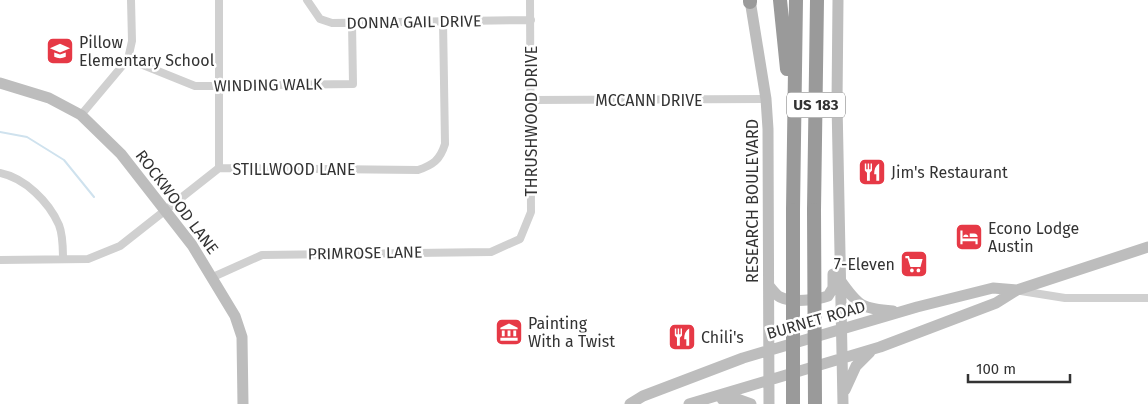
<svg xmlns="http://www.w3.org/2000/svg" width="1148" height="404" font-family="'Fira Sans',sans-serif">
  <rect width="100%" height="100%" fill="#fff"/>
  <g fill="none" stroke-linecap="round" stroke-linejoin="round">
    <path stroke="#cfe2ee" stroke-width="2" d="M0,132L27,137L64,160L94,197"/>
    <path stroke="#d0d0d0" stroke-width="8" d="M307,0L320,19L332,23L531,20
      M128,59L195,86L353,84L352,23
      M531,100L766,99
      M81,115L128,59L132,41L131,0
      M219,168V0
      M0,173C25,178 49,202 59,225C63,235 63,249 63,259
      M0,260L88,259L120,246L219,168L418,170C433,165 440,160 445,144L443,21
      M213,277L262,255L491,252L520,239L531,212L530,0
      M1021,291L1065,298H1148"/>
    <path stroke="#bdbdbd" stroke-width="11" d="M750,0L766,99L768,129L769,404
      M838,0L837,103L843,404
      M0,83L49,98L81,115L121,154L192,245L235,316L242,337L243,404
      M840,280C858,306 862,309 893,311
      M769,286C772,289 776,295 780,297C792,303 816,300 828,296L833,288V274
      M845,390L856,366L870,352
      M722,399H737L751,404
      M630,404L643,396L743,358L917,307L993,288L1017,290
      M689,404L880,347L996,303L1017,290L1148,247"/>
    <path stroke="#9a9a9a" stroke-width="14" d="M780,0L787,69
      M750,2V0
      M793,210L796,0
      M814,210L817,0"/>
    <path stroke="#9a9a9a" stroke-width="14" d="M793,210V404
      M814,210L815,404"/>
  </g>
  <defs>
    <g id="school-square" transform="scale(1.4375)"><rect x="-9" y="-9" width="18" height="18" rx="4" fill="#e63946" stroke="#fff"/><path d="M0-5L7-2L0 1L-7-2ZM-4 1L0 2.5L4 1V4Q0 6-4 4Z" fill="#fff"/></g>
    <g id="restaurant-square" transform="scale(1.4375)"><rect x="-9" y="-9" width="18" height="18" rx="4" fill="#e63946" stroke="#fff"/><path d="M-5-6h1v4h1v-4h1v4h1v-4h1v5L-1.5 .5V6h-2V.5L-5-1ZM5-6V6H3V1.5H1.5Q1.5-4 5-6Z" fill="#fff"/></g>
    <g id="hotel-square" transform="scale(1.4375)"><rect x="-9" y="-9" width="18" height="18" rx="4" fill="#e63946" stroke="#fff"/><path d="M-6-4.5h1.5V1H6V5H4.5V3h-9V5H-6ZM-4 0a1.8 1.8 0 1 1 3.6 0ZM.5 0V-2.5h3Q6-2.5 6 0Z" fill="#fff"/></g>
    <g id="supermarket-square" transform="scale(1.4375)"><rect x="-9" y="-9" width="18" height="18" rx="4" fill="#e63946" stroke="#fff"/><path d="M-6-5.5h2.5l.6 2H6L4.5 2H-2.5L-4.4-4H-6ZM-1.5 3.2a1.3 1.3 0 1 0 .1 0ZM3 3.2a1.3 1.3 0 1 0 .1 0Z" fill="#fff"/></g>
    <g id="museum-square" transform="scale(1.4375)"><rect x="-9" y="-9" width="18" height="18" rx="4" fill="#e63946" stroke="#fff"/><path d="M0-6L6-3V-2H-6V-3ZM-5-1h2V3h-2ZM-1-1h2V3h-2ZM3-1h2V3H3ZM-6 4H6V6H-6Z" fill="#fff"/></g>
  </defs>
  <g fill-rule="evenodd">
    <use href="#school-square" x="60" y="51"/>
    <use href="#restaurant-square" x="872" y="172"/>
    <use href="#hotel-square" x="969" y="237"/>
    <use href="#supermarket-square" x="914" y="264"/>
    <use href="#museum-square" x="509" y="332"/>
    <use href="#restaurant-square" x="682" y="337"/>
  </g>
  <g text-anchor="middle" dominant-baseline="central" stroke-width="5" stroke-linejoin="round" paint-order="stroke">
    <rect fill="#fff" stroke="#707070" stroke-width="1" x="787" y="92.5" width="58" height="25" rx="4"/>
    <g font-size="15" font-weight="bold" fill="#333">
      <text x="816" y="105">US 183</text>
    </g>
    <g font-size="16" fill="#333" stroke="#fff">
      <text transform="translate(414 22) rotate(-1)">DONNA GAIL DRIVE</text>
      <text transform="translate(268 85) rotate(-1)">WINDING WALK</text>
      <text x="649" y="100">MCCANN DRIVE</text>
      <text transform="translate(531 121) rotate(-90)">THRUSHWOOD DRIVE</text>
      <text x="294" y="169">STILLWOOD LANE</text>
      <text transform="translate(752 201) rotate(-90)">RESEARCH BOULEVARD</text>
      <text transform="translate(177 202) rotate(53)">ROCKWOOD LANE</text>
      <text transform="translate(365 253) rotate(-1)">PRIMROSE LANE</text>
      <text transform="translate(816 320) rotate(-16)">BURNET ROAD</text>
    </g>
    <g font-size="16" fill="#333" stroke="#fff" text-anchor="start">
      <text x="79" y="42">Pillow<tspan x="79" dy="18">Elementary School</tspan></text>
      <text x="891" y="172">Jim's Restaurant</text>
      <text x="988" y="228">Econo Lodge<tspan x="988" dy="18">Austin</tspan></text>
      <text x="895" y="264" text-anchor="end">7-Eleven</text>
      <text x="528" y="323">Painting<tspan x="528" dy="18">With a Twist</tspan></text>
      <text x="701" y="337">Chili's</text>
    </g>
  </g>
  <path d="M968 374v8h102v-8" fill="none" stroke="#333333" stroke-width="2.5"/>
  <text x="976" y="374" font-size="15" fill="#333333" stroke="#ffffff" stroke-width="4" paint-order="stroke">100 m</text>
</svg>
